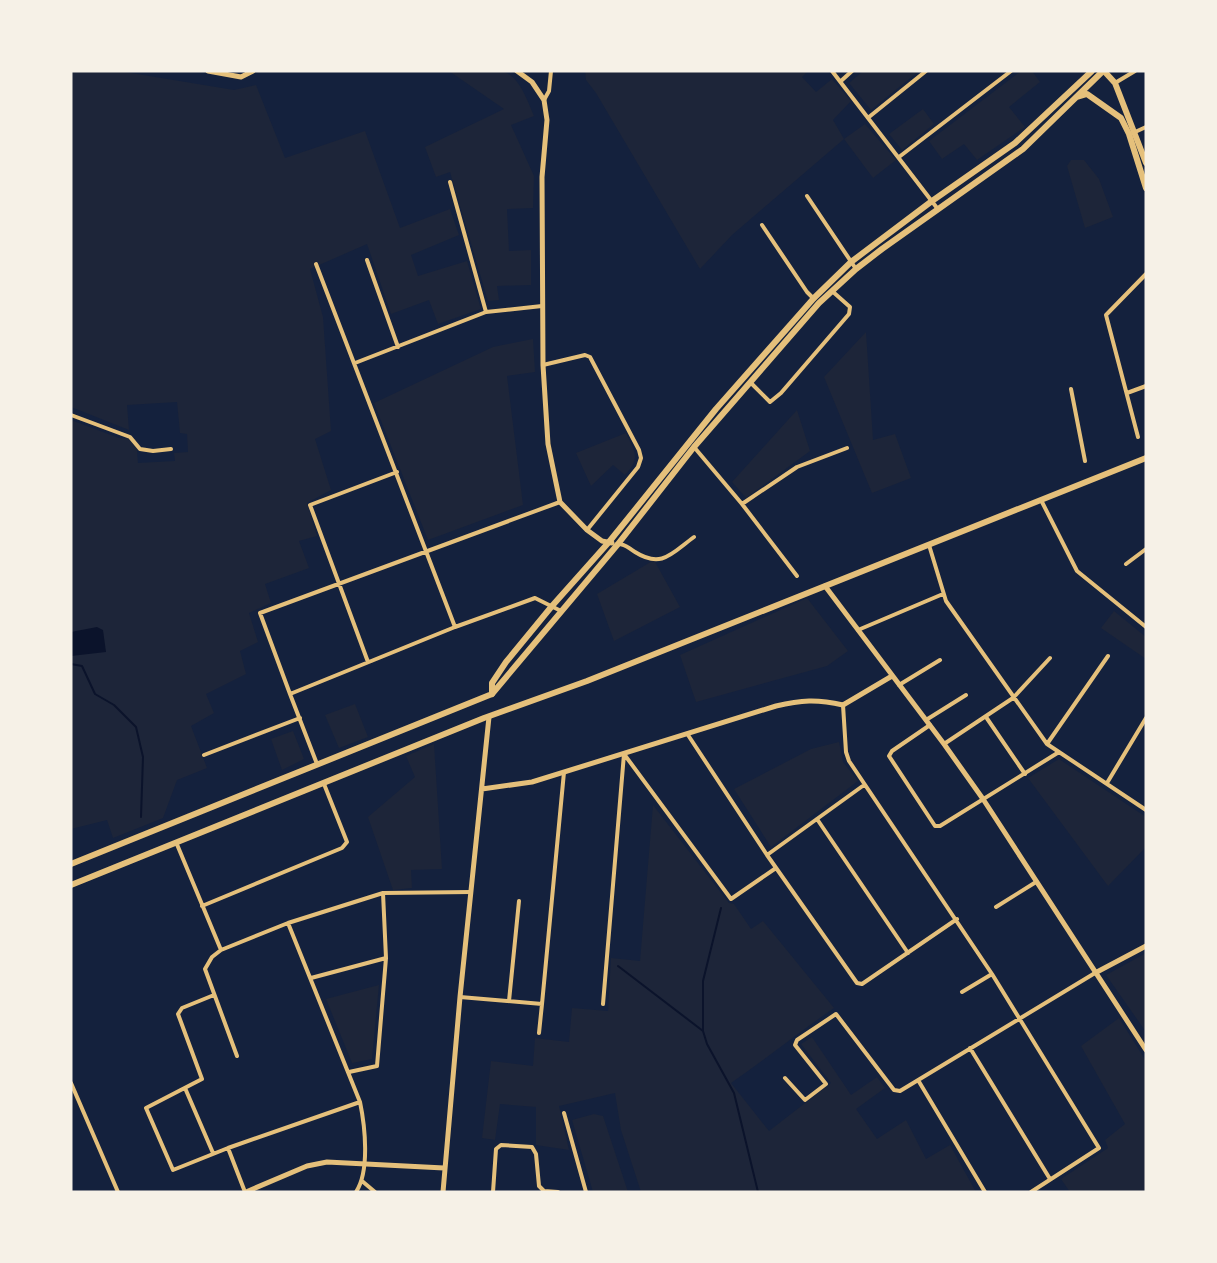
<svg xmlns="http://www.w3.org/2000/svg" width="1217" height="1263" font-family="Ubuntu,sans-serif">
  <rect width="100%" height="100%" fill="#14213d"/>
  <path fill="#1d2539" d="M71,71H119L234,90L256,85L285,158L365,131L400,228L450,209L459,235L411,255L418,276L467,261L481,309L438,324L429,300L391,314L367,244L310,269L323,317L331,431L315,439L331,490L307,503L317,536L299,541L309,568L265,584L271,603L249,613L258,642L240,651L246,674L206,694L214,713L191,726L207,768L177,780L163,818L113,838L107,820L71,829V420L119,438L136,439L138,463L175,461L174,453L188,452L187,434L180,433L177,402L127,405L129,430L71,407Z
    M449,71C461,71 495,68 504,72C520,77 528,102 534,116L511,125L534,176L533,208L507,209L509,251L531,250V285L497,286L499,300L488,301L450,172L436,177L425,147L504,109Z
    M585,71H808L802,77L816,92L832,79L851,101L833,120L844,139L865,124L896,160L873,178L844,139L732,235L700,269L596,93L586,80Z
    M863,71H919L871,110L849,83Z
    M1021,71H1032L1040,82L1009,107L1025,127L977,160L964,144L942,159L929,141Z
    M923,109L934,124L902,150L889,134Z
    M1071,160H1084L1099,179L1113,217L1085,228L1067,166Z
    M866,332L873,440L895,434L911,478L872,493L824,377Z
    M533,339L535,372L507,376L523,505L428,540L374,403L493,347Z
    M797,410L810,451L746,498L732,482Z
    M626,433C635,452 641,458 625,475L613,465L591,486L576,453Z
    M654,560L680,607L614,641L597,594Z
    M807,598L848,651L827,666L696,702L680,655Z
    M1114,611L1146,637V659L1101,628Z
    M355,704L368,737L339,748L325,715Z
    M293,731L304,759L282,770L271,739Z
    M839,742L843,762L858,781L771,847L734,789L811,749Z
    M434,744L442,869L411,870L412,888L393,890L368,817L415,777L406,756Z
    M1059,759L1146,817V847L1108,886L1028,778Z
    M653,805L729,903L734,904L751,929L763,921L834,1008C799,1032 766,1059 731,1083L769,1131L831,1083L801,1044L812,1037L851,1095L877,1077L885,1088L856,1109L877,1139L906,1120L926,1159L950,1145L976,1192H641L621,1130L615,1093L559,1106L569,1150L536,1145V1107L500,1104L495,1140L482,1138L491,1061L533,1066L535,1038L569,1042L572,1008L608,1011L611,958L640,961Z
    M1146,953V1032L1106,975Z
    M379,985L372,1059L352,1063L326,999Z
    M1119,1018L1146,1061V1192H1070L1061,1179L1108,1148L1105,1140L1125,1124L1081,1046Z
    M594,1114L603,1116L628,1192H593L572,1120Z"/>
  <path fill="#0b132b" d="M97,627L103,630L106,652L71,656V632Z"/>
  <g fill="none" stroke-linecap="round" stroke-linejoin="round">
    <path stroke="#0b132b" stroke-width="2" d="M71,585V600
      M71,664L82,666L95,694L114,705L136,727L143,757L141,817
      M721,908L703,981V1031L707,1044L734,1093L758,1192
      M618,966L703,1031"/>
    <path stroke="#e5c07b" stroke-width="4" d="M832,71L937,208
      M841,81L852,71
      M1115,83L1135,71
      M544,100L549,91L551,71
      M869,117L926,71
      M1135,132L1146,127
      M899,157L1011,71
      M450,182L486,312
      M807,196L856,269
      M762,225L807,292L814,299
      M367,260L398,347
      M316,264L455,627
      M355,363L486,312L542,306
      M543,365L585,355L590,357L639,450L641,458L638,467L587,530
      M751,383L770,402L781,393L849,314L850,307L832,291
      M1071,389L1085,461
      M1127,393L1146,386
      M71,415L130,437L140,449L153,451L171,449
      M1138,437L1106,315L1146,274
      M694,447L742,504L797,576
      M1041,500L1077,571L1146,627
      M742,504L797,467L847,448
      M618,544C626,544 628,548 635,552C662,569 672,553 694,537
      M929,545L946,601L1047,744L1146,810
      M1126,564L1146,549
      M858,630L943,594
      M368,662L310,505L397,472
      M899,685L940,660
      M290,694L260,613L560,502
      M843,705L846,752L849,761L992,974L1099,1148L1031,1192
      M986,717L1025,774
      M926,720L966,695
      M930,725L892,751L889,756L935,826H940L1059,752
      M688,735L767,855L857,983L862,984L957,919
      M944,744L1013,698L1050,658
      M1047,744L1108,656
      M624,754L731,899L776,868
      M204,755L300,718
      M317,764L290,694L455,627L535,598L561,611
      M1107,783L1146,718
      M817,819L908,953
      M176,842L221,950
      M767,855L864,785
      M202,906L342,848L347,842L324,784
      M996,907L1036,882
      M288,923L360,1102C365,1126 370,1171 356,1192
      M311,978L386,958
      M962,992L992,974
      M214,995L182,1008L178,1014L202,1079L146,1108L173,1170L228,1148L360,1102
      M460,997L542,1004L564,772
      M509,1001L519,901
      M603,1004L624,754
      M539,1033L542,1004
      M970,1048L1050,1179
      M237,1056L205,969L212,957L221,950L288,923L383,893L471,892
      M349,1072L377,1066L386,958L383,893
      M785,1078L805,1100L826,1084L795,1045L797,1040L836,1014L894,1090L900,1091L1095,973
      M918,1080L985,1192
      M71,1083L118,1192
      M185,1088L213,1153
      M564,1113L586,1192
      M228,1148L245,1192
      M362,1181L375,1192
      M493,1192L496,1149L501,1145L532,1147L536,1154L539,1186L544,1191L558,1192"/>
    <path stroke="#e5c07b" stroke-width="5" d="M208,71L241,77L253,71
      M517,71L532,82L544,100L547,120L542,177L543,365L548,444L560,502L587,530L602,541L612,543
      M825,586L944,744L983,799L1146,1050
      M482,789L532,782L776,706C801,700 817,699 843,705L892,676
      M1095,973L1146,946
      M246,1192L307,1166L327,1162L444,1168
      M443,1192L460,997L489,717"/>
    <path stroke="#e5c07b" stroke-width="6" d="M1077,97L1087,94L1121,118L1129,134L1146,188
      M492,694L618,544L694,447L819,303L856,269L882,249L1023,149L1103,71"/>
    <path stroke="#e5c07b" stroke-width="6" d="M1104,71L1115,83L1146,163
      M71,864L492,694V683L506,662L552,606L609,542L716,409L814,298L851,262L932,201L1015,143L1092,71
      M71,885L484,718L587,681L1146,458"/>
  </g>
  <rect width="1217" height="1263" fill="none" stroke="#f6f1e7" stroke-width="145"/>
</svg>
